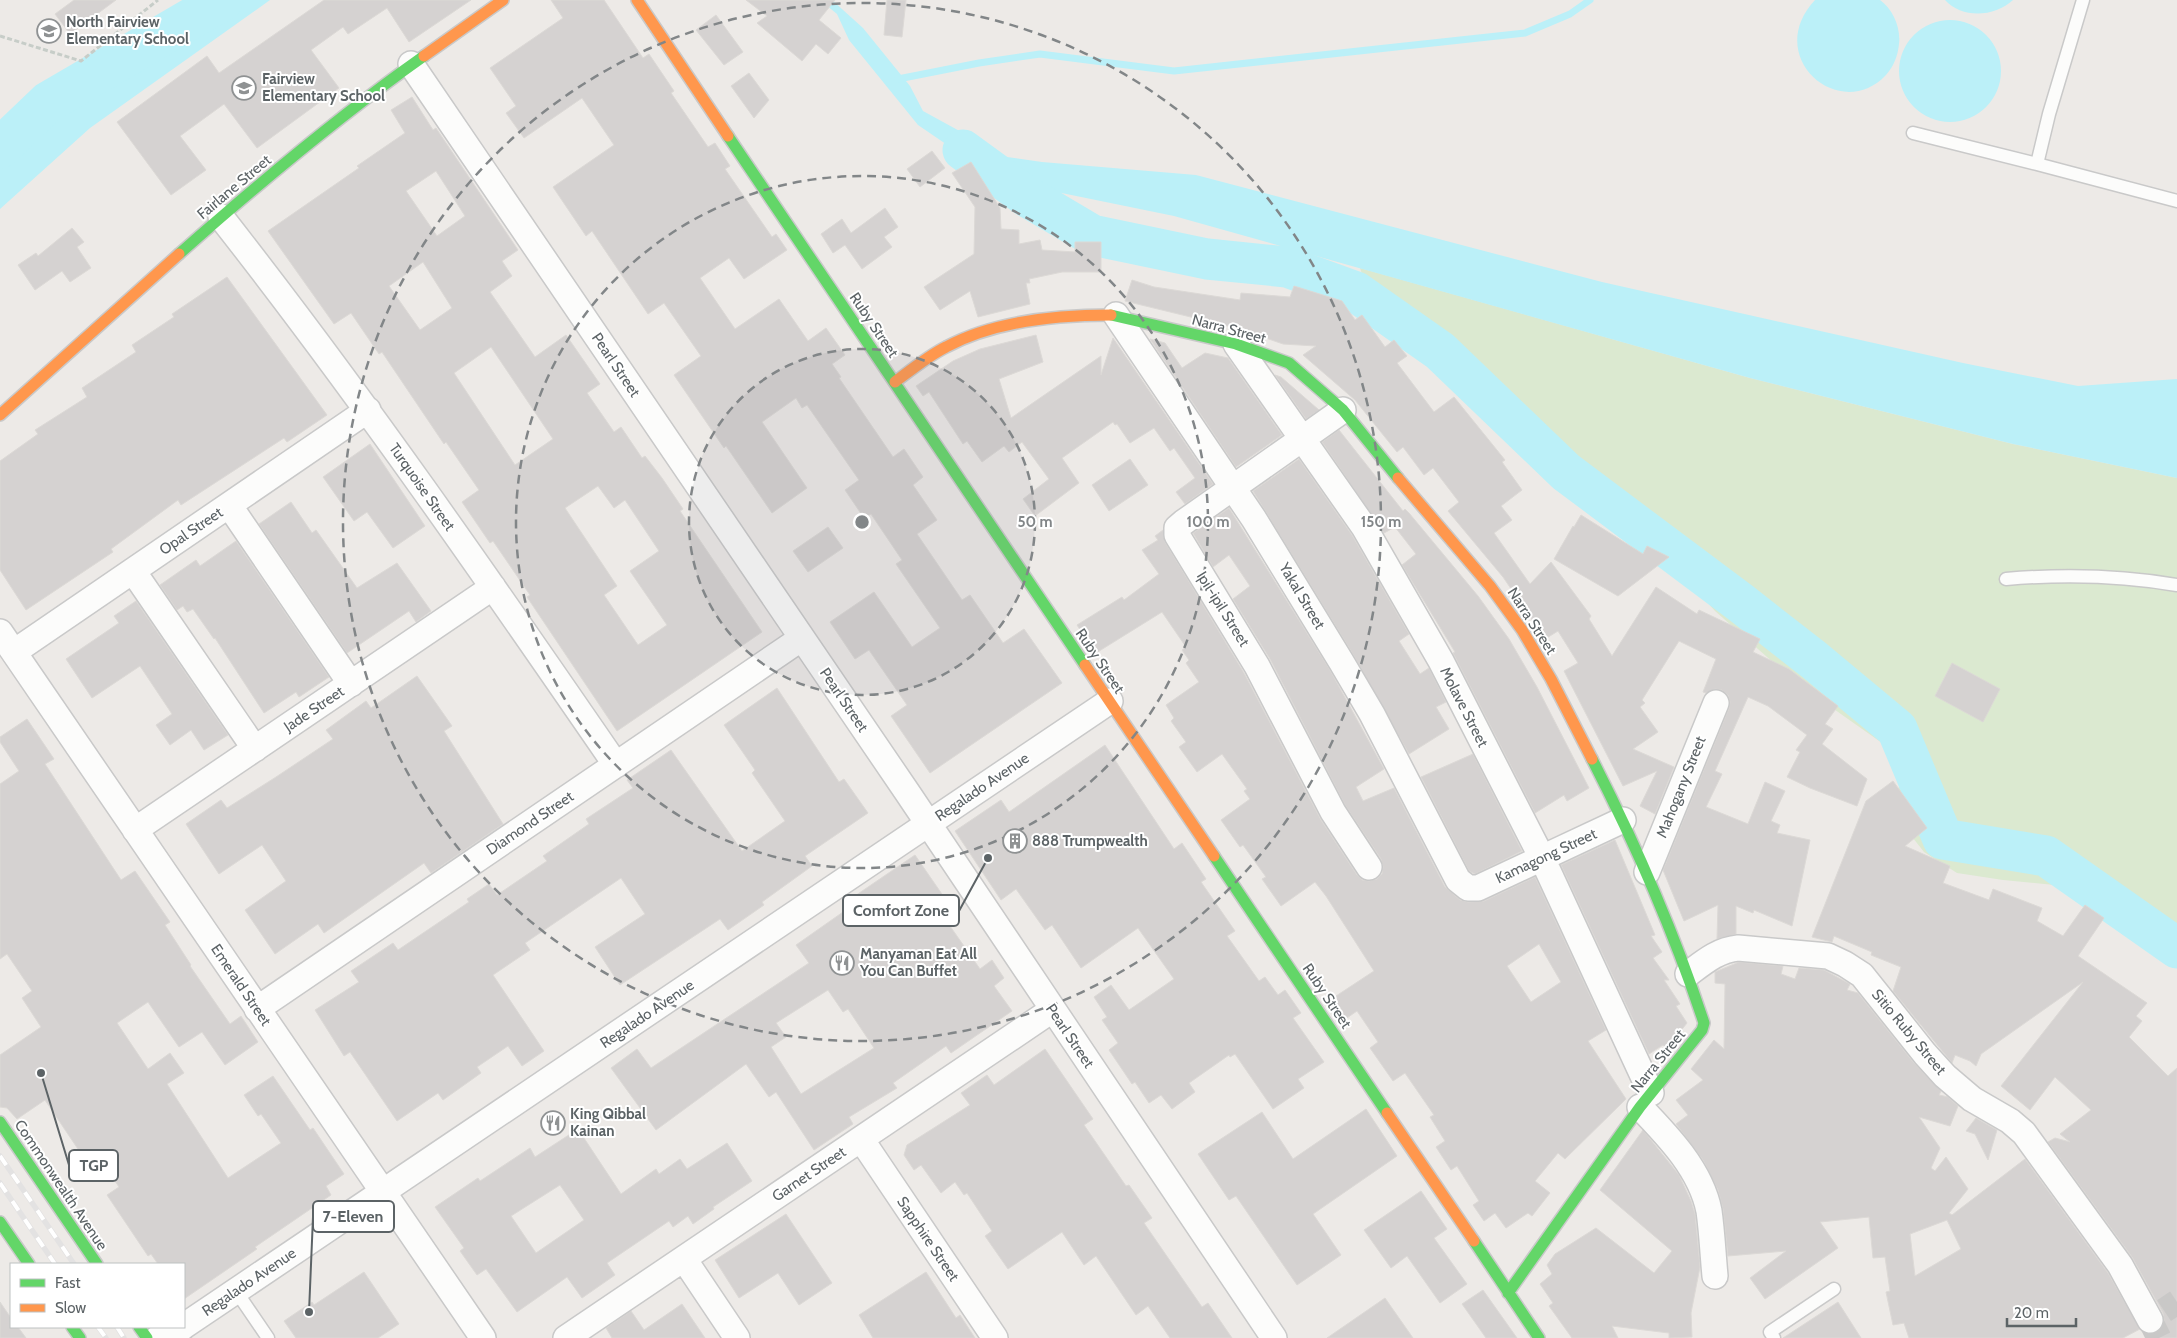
<svg xmlns="http://www.w3.org/2000/svg" width="2177" height="1338" font-family="Cabin,sans-serif">
  <rect width="100%" height="100%" fill="#edeae7"/>
  <path fill="#dbe9d0" d="M1360,268L1750,378L2013,444L2177,478V961L2140,945L2064,886L2003,880L1957,873L1924,852L1890,809L1909,762L1794,681L1715,611L1674,565L1380,327Z"/>
  <path fill="#bbf0f8" d="M195,0H270L90,128L0,209V154L20,142L51,106L132,50Z
    M820,0H832L863,28L910,86L923,111L1007,157L1042,162L1196,175L1602,282L1963,363L2078,386L2177,379V478L2013,444L1750,378L1174,216L1042,189L1003,183L918,125L849,40L837,14Z
    M1815,0H1880C1893,9 1901,28 1899,44C1898,55 1894,66 1886,75C1840,124 1762,57 1815,0Z
    M1945,0H2013C1995,17 1962,19 1945,0Z
    M1899 71a51 51 0 1 1 102 0a51 51 0 1 1-102 0Z"/>
  <g fill="none" stroke-linecap="round" stroke-linejoin="round">
    <path stroke="#bbf0f8" stroke-width="7" d="M898,79L979,63L1040,54L1174,71L1525,33L1570,14L1590,0"/>
    <path stroke="#bbf0f8" stroke-width="41" d="M0,148L48,102L223,0
      M963,150L1026,196L1092,235L1207,259L1287,267L1356,292L1440,351L1566,472L1741,603L1814,660L1897,729L1943,839L2046,856L2177,948"/>
  </g>
  <path fill="#d5d2d1" stroke="#dcd9d6" fill-rule="evenodd" d="M74,0H116L70,34L55,14Z
    M324,0H471L409,42L387,8L348,34L343,27L311,50L339,88L257,148L224,104L180,136L206,170L171,195L117,122L207,56L219,73Z
    M551,0H604L643,58L649,54L674,91L671,93L708,147L715,143L730,166L725,169L772,237L776,234L787,250L744,279L729,258L700,278L735,329L779,299L808,341L826,328L845,355L832,364L841,377L839,378L893,457L904,449L923,477L913,485L937,520L917,534L962,600L970,595L1003,643L1024,629L1062,683L930,773L891,716L907,705L869,650L855,659L830,622L874,592L912,647L940,628L896,564L902,560L871,514L864,518L845,490L859,480L807,405L802,408L796,398L762,422L807,488L772,513L726,446L724,448L674,375L701,356L664,303L648,314L592,231L586,236L553,187L614,145L582,98L524,138L506,113L516,106L490,68L563,18Z
    M746,0H835L819,20L841,38L828,54L816,44L802,61L757,23L767,16Z
    M887,0H906L902,37L884,35Z
    M716,15L743,52L724,65L696,30Z
    M749,73L769,100L754,118L731,86Z
    M412,97L433,130L436,128L518,250L502,261L512,276L490,292L535,357L566,335L600,384L587,393L614,432L621,427L642,458L645,456L662,478L683,509L680,511L762,632L617,731L527,597L530,595L493,541L490,543L462,502L479,490L446,442L444,444L382,352L379,354L351,313L334,324L268,231L359,168L357,166L405,133L391,110ZM436,171L465,216L437,236L406,191ZM423,262L452,308L420,330L389,286ZM491,347L553,439L515,465L454,373ZM598,486L614,508L625,500L659,551L630,571L667,625L638,645L604,595L617,586L565,508Z
    M932,151L945,168L920,187L907,169Z
    M971,162L1000,208L1001,229L1019,230V244L1040,240L1042,250L1075,252V242H1101V272H1062L1029,279L1030,283H1026L1030,304L978,317L970,291L940,310L924,287L974,254L975,207L952,173Z
    M885,208L898,227L884,237L892,247L862,269L845,245L833,253L821,234L842,219L851,233Z
    M72,228L84,242L77,247L91,268L70,282L62,271L35,290L18,265L36,253L38,256Z
    M227,277L327,415L287,442L284,438L181,505L178,500L111,549L113,552L26,610L0,570V461L38,434L35,430L87,397L82,388L136,352L132,345L174,317L172,314Z
    M1132,280L1154,287L1240,300L1241,293L1290,297L1294,286L1342,301L1355,320L1362,315L1385,347L1394,340L1407,356L1397,363L1434,412L1454,397L1505,460L1502,462L1522,490L1501,506L1512,520L1494,533L1530,584L1551,562L1591,616L1589,619L1612,656L1656,587L1697,614L1699,610L1760,639L1753,652L1789,669L1838,706L1825,724L1833,729L1822,744L1867,779L1857,806L1810,788L1787,777L1800,752L1796,750L1807,735L1768,706L1748,697L1715,771L1722,774L1706,807L1748,824L1765,782L1785,791L1771,821L1780,825L1777,833L1810,840L1792,926L1754,910L1753,913L1736,906V934L1717,939L1718,905L1684,921L1663,870L1729,708L1730,702L1728,695L1722,690L1715,689L1706,693L1703,692L1716,659L1679,641L1642,700L1645,703L1640,707L1658,732L1633,749L1674,767L1655,814L1640,806L1657,771L1623,786L1564,671L1578,663L1558,631L1545,639L1503,577L1448,511L1459,502L1433,468L1424,475L1403,447L1397,452L1355,400L1303,355L1316,346L1283,344L1240,329L1125,301Z
    M1036,335L1043,362L999,379L1011,418L1101,356V375L1113,338L1213,484L1185,504L1176,492L1195,478L1174,448L1170,451L1154,428L1130,443L1117,424L1115,425L1113,422L1062,458L1079,483L1035,516L1023,499L1049,479L1022,442L1009,452L1004,446L982,462L967,441L963,444L929,392L923,396L916,386L953,361L980,349Z
    M1150,339L1165,343L1182,368L1205,353L1228,358L1282,435L1236,467Z
    M1275,375L1281,377L1319,410L1306,419Z
    M1339,430L1403,511L1405,509L1409,513L1478,596L1509,639L1537,687L1589,788L1567,801L1564,795L1535,813L1453,653L1455,652L1402,565L1416,554L1395,527L1384,533L1322,442Z
    M370,444L425,526L393,548L367,512L354,521L323,477Z
    M1130,459L1148,485L1109,511L1092,485Z
    M1299,459L1352,535L1409,634L1399,641L1420,674L1429,668L1446,702L1436,707L1449,729L1409,754L1354,656L1253,491Z
    M291,502L312,533L316,530L357,588L397,563L431,611L416,622L409,611L347,653L259,524Z
    M1229,508L1330,670L1384,769L1356,787L1363,801L1394,788L1445,887L1460,900L1468,902L1484,901L1535,877L1606,1030L1588,1041L1626,1099L1565,1159L1558,1153L1535,1181L1550,1193L1532,1216L1528,1213L1506,1228L1495,1213L1484,1221L1473,1205L1479,1201L1457,1166L1451,1170L1436,1147L1445,1141L1430,1117L1434,1115L1405,1073L1393,1081L1370,1048L1378,1042L1357,1011L1344,1020L1330,1000L1374,971L1326,896L1315,882L1281,906L1262,879L1266,877L1243,845L1240,847L1221,820L1250,799L1244,791L1247,789L1222,754L1197,772L1179,747L1186,742L1171,721L1174,718L1166,705L1199,682L1186,663L1189,660L1182,650L1186,647L1162,612L1096,653L1077,625L1122,597L1124,600L1159,574L1142,550L1158,540L1155,536L1163,530L1165,542L1244,673L1321,820L1357,875L1362,880L1369,881L1377,879L1382,874L1383,867L1381,859L1345,805L1270,659L1233,599L1250,586L1229,555L1213,567L1193,533ZM1539,944L1561,982L1531,1002L1507,966Z
    M1581,515L1643,554L1647,546L1669,557L1618,596L1554,559L1573,526L1574,527Z
    M828,527L843,548L808,572L793,551Z
    M236,541L329,677L299,697L296,692L264,713L215,638L214,639L193,609L187,612L183,606L177,610L160,585L196,560L200,566Z
    M136,601L228,735L204,750L191,730L170,745L156,725L172,714L140,666L92,698L66,659L119,623L114,616Z
    M1952,663L2000,689L1983,722L1935,696Z
    M417,676L452,726L444,731L503,824L431,873L424,863L324,933L318,924L275,954L245,910L286,881L262,845L219,874L186,824L221,800L227,808L276,777L333,739L326,730L366,701L371,708Z
    M777,688L839,782L844,779L868,813L805,856L812,866L762,902L764,905L728,930L720,919L620,985L595,947L645,914L621,878L525,943L530,950L493,975L544,1051L522,1066L508,1046L477,1067L481,1073L443,1100L438,1093L397,1121L350,1052L344,1056L315,1010L359,982L351,971L393,943L398,950L469,902L467,899L489,884L497,895L547,861L543,856L589,824L586,819L633,788L627,780L671,750L742,851L785,821L752,773L755,770L724,725Z
    M27,719L54,759L45,764L121,880L135,871L170,922L165,925L191,965L190,966L230,1024L241,1016L258,1042L225,1065L202,1032L179,1047L148,1002L117,1023L148,1069L170,1053L184,1073L167,1084L228,1178L281,1143L261,1114L258,1116L244,1095L273,1076L310,1130L313,1128L344,1174L326,1186L331,1195L255,1247L257,1249L184,1299V1264H158L151,1254L148,1256L107,1195L119,1187L99,1157L88,1164L45,1100L17,1119L7,1108L0,1107V1055L41,1027L22,998L32,991L7,954L0,959V784L19,771L0,742V737Z
    M1105,745L1174,849L1182,843L1206,879L1201,882L1235,931L1227,936L1259,981L1265,977L1278,995L1285,990L1301,1013L1293,1018L1324,1062L1298,1079L1304,1088L1273,1109L1235,1054L1230,1057L1229,1055L1189,1083L1195,1092L1172,1109L1161,1095L1149,1103L1135,1082L1132,1084L1109,1050L1118,1043L1102,1020L1107,1017L1094,997L1111,985L1129,1010L1174,979L1138,928L1081,968L1052,925L1045,930L1016,889L1001,900L955,831L1001,800L1009,812Z
    M1473,754L1522,851L1475,874L1469,871L1421,777Z
    M1893,781L1927,828L1905,846L1950,866L1943,883L1989,900L1993,889L2042,908L2037,921L2063,936L2085,905L2104,918L2078,956L2147,1003L2136,1016L2142,1021L2129,1037L2168,1076L2177,1068V1338H2150L2148,1334L2156,1333L2162,1327L2164,1320L2163,1313L2132,1257L2048,1142L2055,1138L2070,1142L2060,1134L2091,1110L2055,1077L2030,1110L2001,1086L2083,982L1981,1054L1976,1066L1970,1061L1955,1055L1952,1063L1893,991L1901,967L1871,955L1872,952L1834,936L1832,942L1812,937L1866,801Z
    M1615,840L1655,935L1651,936L1662,952L1653,958L1669,980H1664L1680,1004L1676,1006L1687,1023L1667,1048L1663,1045L1649,1054L1561,865Z
    M915,855L946,900L936,906L980,969L992,960L1004,978L994,986L1012,1011L951,1053L946,1046L893,1083L897,1088L849,1117L853,1124L814,1150L776,1092L769,1097L746,1064L656,1130L611,1068L637,1049L651,1068L809,963L796,945L853,905L849,900ZM828,990L843,1012L848,1009L874,1048L801,1094L771,1047L786,1037L776,1023Z
    M1739,962L1783,966L1781,974L1795,979L1799,968L1824,970L1850,984L1847,990L1858,993L1914,1063L1941,1091L1939,1095L1948,1097L1958,1106L1950,1126L1919,1117L1940,1148L1931,1168L1935,1171L1946,1157L1968,1189L1949,1213L1952,1215L2025,1159L2108,1273L2140,1329L2123,1338H1909L1904,1323L1893,1325L1886,1292L1890,1291L1885,1257L1873,1258L1869,1217L1820,1222L1838,1248L1765,1299L1750,1278L1786,1251L1728,1256L1723,1209L1718,1190L1703,1160L1676,1124L1688,1115L1676,1100L1703,1080L1691,1069L1714,1040L1724,1049L1725,984L1715,983V972ZM1947,1220L1961,1249L1915,1276L1910,1234Z
    M1045,1049L1093,1119L1084,1125L1126,1186L1129,1185L1152,1218L1144,1223L1202,1307L1208,1303L1232,1338H1170L1148,1306L1136,1315L1096,1256L1084,1265L1062,1232L1008,1269L985,1236L992,1231L967,1193L964,1195L955,1182L941,1193L921,1165L914,1170L904,1155L907,1145L970,1105L961,1093L987,1075L994,1085Z
    M1366,1109L1397,1156L1313,1214L1341,1255L1297,1285L1236,1196L1229,1200L1198,1154L1262,1112L1293,1159Z
    M1976,1118L1997,1130L1988,1160L1975,1134L1966,1131Z
    M578,1129L621,1194L656,1169L659,1174L680,1159L687,1169L727,1143L752,1181L713,1207L714,1209L693,1224L688,1216L673,1227L669,1221L607,1263L615,1275L582,1298L567,1277L517,1312L486,1269L477,1275L460,1251L464,1248L435,1207L478,1178L480,1181L530,1148L535,1157ZM560,1185L584,1220L536,1253L511,1216Z
    M1643,1130L1679,1175L1691,1201L1695,1214L1700,1267L1691,1313L1692,1337L1669,1338V1333L1612,1326L1618,1338H1572L1549,1306L1553,1303L1540,1284L1552,1274L1547,1265L1555,1254L1596,1228L1654,1273L1672,1251L1600,1190Z
    M1421,1191L1447,1229L1434,1238L1467,1284L1440,1303L1407,1256L1391,1268L1364,1230Z
    M786,1214L832,1283L799,1305L778,1273L739,1298L715,1260Z
    M364,1272L399,1324L378,1338H296L284,1321L312,1302L314,1305Z
    M926,1272L956,1318L960,1315L975,1338H873L859,1315Z
    M1483,1290L1517,1338H1486L1462,1304Z
    M1385,1298L1413,1338H1327Z
    M0,1302L11,1318V1327H18L26,1338H0Z
    M1838,1302L1861,1338H1783Z
    M682,1304L705,1338H612L606,1328L631,1311L644,1330Z"/>
  <g fill="none" stroke-linecap="round" stroke-linejoin="round">
    <path stroke="#c9c8c7" stroke-width="25" stroke-dasharray="25 12" stroke-linecap="butt" d="M2159,1338L2150,1320L2177,1302"/>
    <g stroke="#c9c9c9" stroke-width="15">
      <path id="lane" d="M2083,0L2049,114L2037,164L2177,201
        M1913,133L2037,164
        M2006,579C2064,574 2119,575 2177,585
        M236,1291L268,1338
        M1774,1338L1770,1332L1834,1289"/>
    </g>
    <g stroke="#c9c9c9" stroke-width="28">
      <path id="street" d="M411,64L907,792L1274,1338
        M221,217C360,394 488,579 616,765
        M1116,315L1254,519L1342,663L1372,714L1458,880L1468,888H1478L1623,820
        M1236,344L1364,527L1441,661L1542,858L1651,1093
        M1343,410L1184,522L1177,528V535L1257,666L1333,812L1369,867
        M229,505L351,684
        M133,571L255,749
        M0,632L483,1338
        M14,652L368,410
        M135,830L493,587
        M1647,872L1716,703
        M1688,974C1704,962 1718,950 1738,948L1828,956L1845,964L1862,975L1925,1054L1945,1076L1972,1099L2010,1121L2024,1133L2120,1265L2150,1320
        M257,1009L802,638
        M1640,1107C1668,1136 1701,1170 1709,1211C1712,1232 1713,1255 1715,1276
        M861,1139L995,1338
        M684,1259L737,1338
        M184,1326L1110,701
        M158,1338L183,1327
        M566,1338L1052,1010"/>
    </g>
    <g stroke="#c9c9c9" stroke-width="14">
      <path id="fast" d="M728,136L1085,665
        M179,254C257,185 339,116 424,56
        M1111,315L1236,344L1289,363L1343,410L1398,478
        M1214,856L1387,1113
        M0,1122L97,1264
        M0,1222L29,1264
        M1474,1241L1539,1338
        M1508,1293L1640,1107L1702,1030L1704,1023C1674,932 1636,845 1592,759
        M72,1327L80,1338
        M139,1327L147,1338"/>
    </g>
    <g stroke="#c9c9c9" stroke-width="14">
      <path id="slow" d="M637,0L728,136
        M424,56L503,0
        M895,382C911,370 928,356 946,347C994,321 1057,315 1111,315
        M0,415L179,254
        M1398,478L1490,586L1522,630L1551,679L1592,759
        M1085,665L1214,856
        M1387,1113L1474,1241"/>
    </g>
    <path stroke="#c7cdc8" stroke-width="3" stroke-dasharray="5 2.5" stroke-linecap="butt" d="M0,36L81,61L158,0"/>
    <use href="#lane" stroke="#fcfcfb" stroke-width="12"/>
    <use href="#street" stroke="#fcfcfb" stroke-width="25"/>
    <use href="#fast" stroke="#63d668" stroke-width="11"/>
    <use href="#slow" stroke="#ff974d" stroke-width="11"/>
    <g stroke="#e3e2e2" stroke-width="5.5">
      <path id="rail" d="M0,1156L74,1264
        M0,1183L55,1264
        M98,1327L106,1338
        M117,1327L124,1338"/>
    </g>
    <use href="#rail" stroke="#fff" stroke-width="4" stroke-dasharray="11" stroke-linecap="butt"/>
  </g>
  <circle cx="862" cy="522" r="173" fill="#828688" fill-opacity=".12"/>
  <g fill="none" stroke="#828688" stroke-width="2.5" stroke-dasharray="9 6">
    <circle cx="862" cy="522" r="173"/>
    <circle cx="862" cy="522" r="346"/>
    <circle cx="862" cy="522" r="519"/>
  </g>
  <defs>
    <g id="school-ring" transform="scale(1.25)"><circle r="9.5" fill="#fff" stroke="#8f9293" stroke-width="1.5"/><path d="M0-5L7-2L0 1L-7-2ZM-4 1L0 2.5L4 1V4Q0 6-4 4Z" fill="#8f9293"/></g>
    <g id="building-ring" transform="scale(1.25)"><circle r="9.5" fill="#fff" stroke="#8f9293" stroke-width="1.5"/><path d="M-4-6H4V6H1V3H-1V6H-4ZM-2.5-4.3h1.7v1.8h-1.7ZM.8-4.3h1.7v1.8H.8ZM-2.5-1h1.7V.8h-1.7ZM.8-1h1.7V.8H.8Z" fill="#8f9293"/></g>
    <g id="restaurant-ring" transform="scale(1.25)"><circle r="9.5" fill="#fff" stroke="#8f9293" stroke-width="1.5"/><path d="M-5-6h1v4h1v-4h1v4h1v-4h1v5L-1.5 .5V6h-2V.5L-5-1ZM5-6V6H3V1.5H1.5Q1.5-4 5-6Z" fill="#8f9293"/></g>
  </defs>
  <g fill-rule="evenodd">
    <use href="#school-ring" x="49" y="31"/>
    <use href="#school-ring" x="244" y="88"/>
    <use href="#building-ring" x="1015" y="841"/>
    <use href="#restaurant-ring" x="842" y="963"/>
    <use href="#restaurant-ring" x="553" y="1123"/>
  </g>
  <g text-anchor="middle" dominant-baseline="central" stroke-width="4" stroke-linejoin="round" paint-order="stroke">
    <g font-size="15" font-weight="bold" fill="#5c6366" stroke="#fff" text-anchor="start">
      <text x="66" y="22">North Fairview<tspan x="66" dy="17">Elementary School</tspan></text>
      <text x="262" y="79">Fairview<tspan x="262" dy="17">Elementary School</tspan></text>
      <text x="1032" y="841">888 Trumpwealth</text>
      <text x="860" y="954">Manyaman Eat All<tspan x="860" dy="17">You Can Buffet</tspan></text>
      <text x="570" y="1114">King Qibbal<tspan x="570" dy="17">Kainan</tspan></text>
    </g>
    <g font-size="15" fill="#5c6366" stroke="#fff">
      <text transform="translate(234 187) rotate(-40)">Fairlane Street</text>
      <text transform="translate(874 325) rotate(56)">Ruby Street</text>
      <text transform="translate(1229 329) rotate(15)">Narra Street</text>
      <text transform="translate(616 365) rotate(56)">Pearl Street</text>
      <text transform="translate(422 487) rotate(55)">Turquoise Street</text>
      <text transform="translate(191 531) rotate(-34)">Opal Street</text>
      <text transform="translate(1302 596) rotate(59)">Yakal Street</text>
      <text transform="translate(1223 609) rotate(58)">Ipil-ipil Street</text>
      <text transform="translate(1532 621) rotate(57)">Narra Street</text>
      <text transform="translate(1100 661) rotate(56)">Ruby Street</text>
      <text transform="translate(844 700) rotate(56)">Pearl Street</text>
      <text transform="translate(1464 707) rotate(63)">Molave Street</text>
      <text transform="translate(314 709) rotate(-34)">Jade Street</text>
      <text transform="translate(982 787) rotate(-34)">Regalado Avenue</text>
      <text transform="translate(1681 787) rotate(-68)">Mahogany Street</text>
      <text transform="translate(530 823) rotate(-34)">Diamond Street</text>
      <text transform="translate(1546 856) rotate(-25)">Kamagong Street</text>
      <text transform="translate(241 985) rotate(56)">Emerald Street</text>
      <text transform="translate(1327 996) rotate(56)">Ruby Street</text>
      <text transform="translate(647 1014) rotate(-34)">Regalado Avenue</text>
      <text transform="translate(1909 1032) rotate(50)">Sitio Ruby Street</text>
      <text transform="translate(1070 1036) rotate(56)">Pearl Street</text>
      <text transform="translate(1658 1061) rotate(-51)">Narra Street</text>
      <text transform="translate(809 1174) rotate(-34)">Garnet Street</text>
      <text transform="translate(61 1185) rotate(56)">Commonwealth Avenue</text>
      <text transform="translate(928 1239) rotate(56)">Sapphire Street</text>
      <text transform="translate(249 1282) rotate(-34)">Regalado Avenue</text>
    </g>
  </g>
  <circle cx="862" cy="522" r="8" fill="#828688" stroke="#fff" stroke-width="2.5"/>
  <g font-size="15" text-anchor="middle" font-weight="bold" fill="#828688" stroke="#fff" stroke-width="4" stroke-linejoin="round" paint-order="stroke">
    <text x="1035" y="527">50 m</text>
    <text x="1208" y="527">100 m</text>
    <text x="1381" y="527">150 m</text>
  </g>
  <path fill="none" stroke="#5c6366" stroke-width="2" d="M988 858L959 911M41 1073L69 1165M309 1312L313 1217"/>
  <g fill="#5c6366" stroke="#fff" stroke-width="2">
    <circle cx="988" cy="858" r="5"/>
    <circle cx="41" cy="1073" r="5"/>
    <circle cx="309" cy="1312" r="5"/>
  </g>
  <g fill="#fff" stroke="#5c6366" stroke-width="2">
    <rect x="843" y="895" width="116" height="31" rx="5"/>
    <rect x="69" y="1150" width="49" height="31" rx="5"/>
    <rect x="313" y="1201" width="81" height="31" rx="5"/>
  </g>
  <g font-size="16" text-anchor="middle" font-weight="bold" fill="#5c6366">
    <text x="901" y="916">Comfort Zone</text>
    <text x="94" y="1171">TGP</text>
    <text x="353" y="1222">7-Eleven</text>
  </g>
  <rect x="10" y="1263" width="175" height="65" fill="#ffffff" stroke="#bec1c2"/>
  <rect x="20" y="1279" width="25" height="8" fill="#63d668" stroke="#bec1c2"/>
  <text x="55" y="1288" font-size="15" fill="#5c6366">Fast</text>
  <rect x="20" y="1304" width="25" height="8" fill="#ff974d" stroke="#bec1c2"/>
  <text x="55" y="1313" font-size="15" fill="#5c6366">Slow</text>
  <path d="M2007 1318v8h69v-8" fill="none" stroke="#5c6366" stroke-width="2.5"/>
  <text x="2014" y="1318" font-size="15" fill="#5c6366" stroke="#ffffff" stroke-width="4" paint-order="stroke">20 m</text>
</svg>
